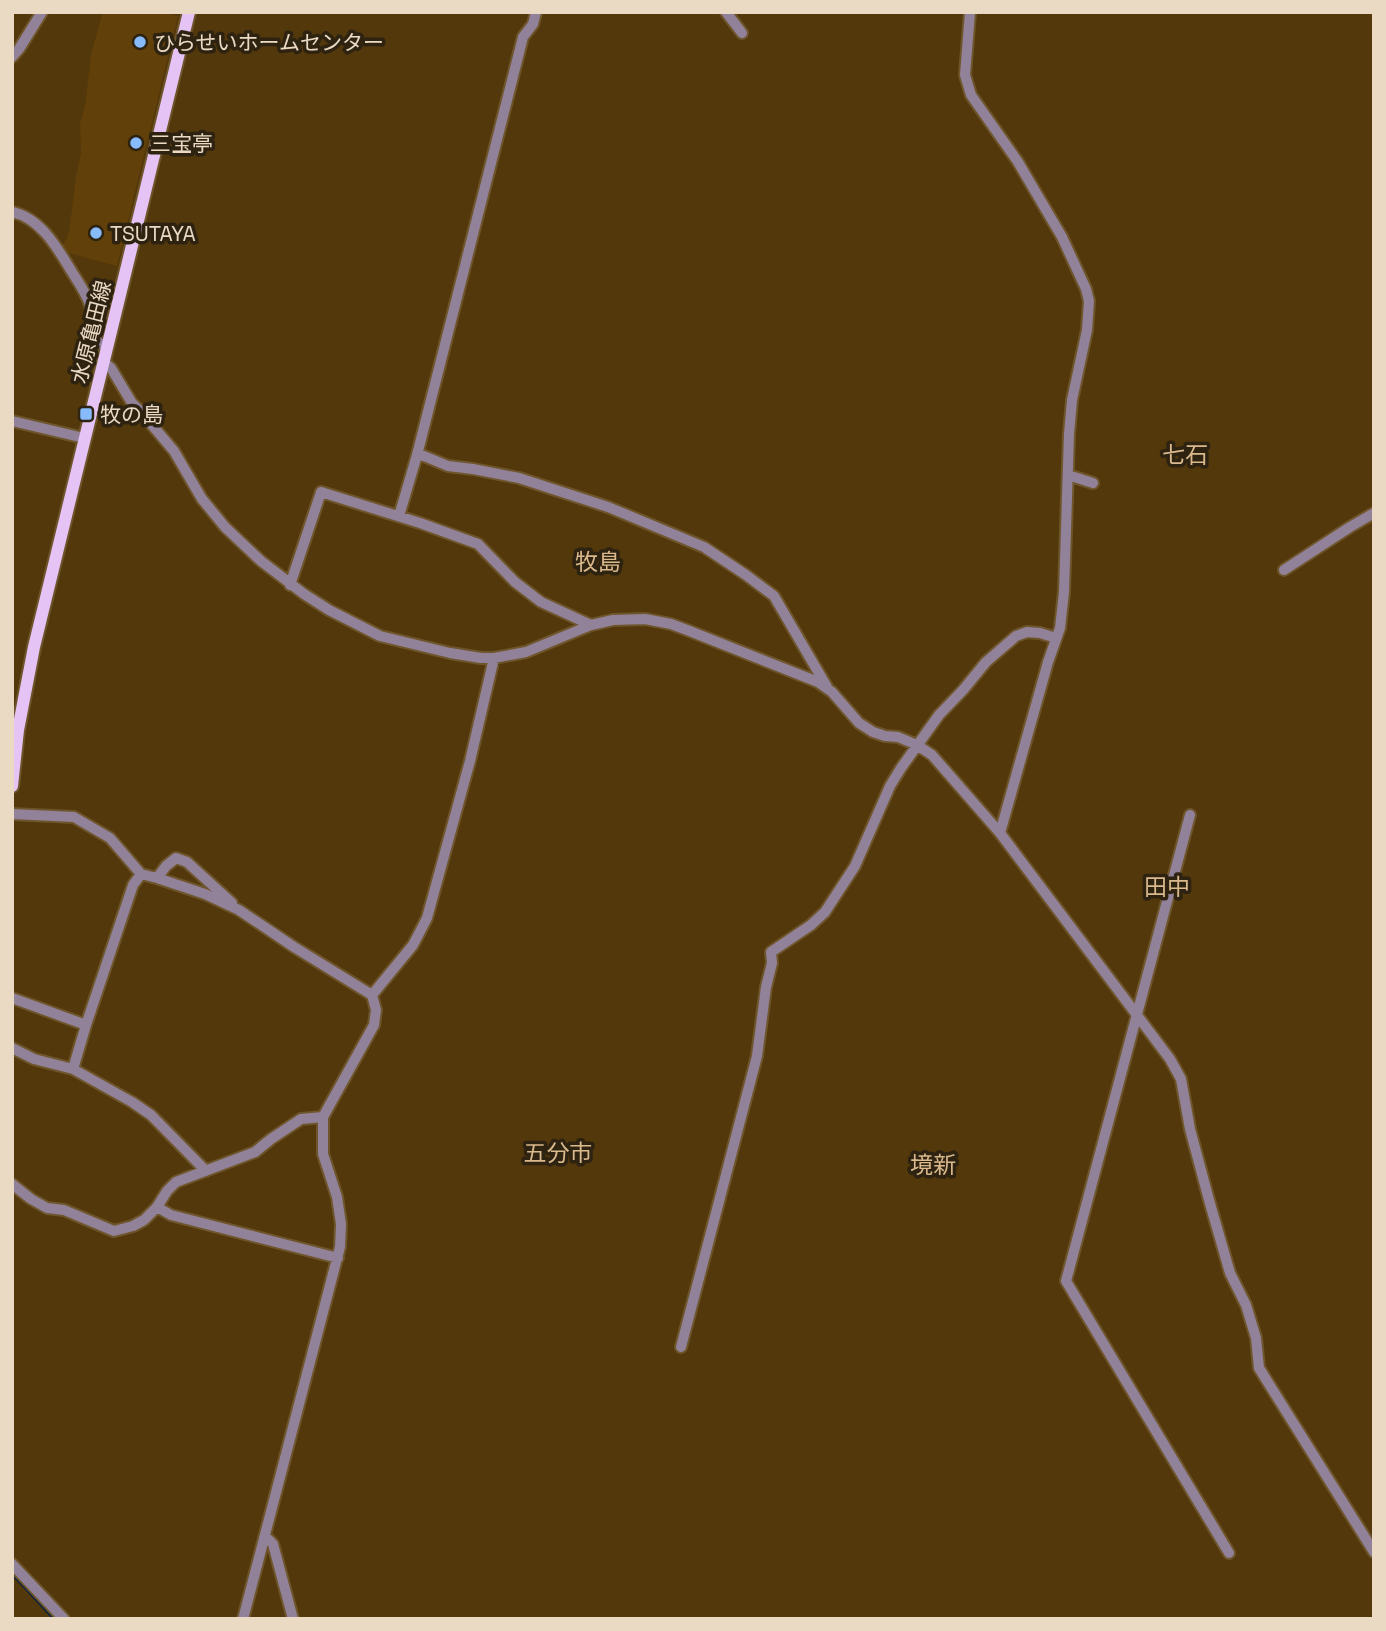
<svg xmlns="http://www.w3.org/2000/svg" width="1386" height="1631" font-family="'Space Grotesk','Noto Sans JP',sans-serif">
  <rect width="100%" height="100%" fill="#53380b"/>
  <path fill="#614009" d="M103,12H160L178,16L117,266L65,252L61,247L65,242L69,232L76,177L81,154L80,123L85,107L91,54Z"/>
  <g fill="none" stroke-linecap="round" stroke-linejoin="round">
    <path stroke="#042041" stroke-width="2.5" d="M12,1574L54,1619"/>
    <g stroke="#6e552c" stroke-width="14">
      <path id="minor" d="M726,12L742,33
        M970,12L965,75L971,95L1018,162L1062,237L1086,289L1089,301L1087,330L1072,400L1069,434L1064,592L1060,628L1048,662L1000,833
        M12,57L19,49L42,12
        M12,212C41,218 58,249 72,272C79,283 86,293 90,305C93,315 91,328 95,338C97,343 103,345 108,346
        M104,362L111,368L132,403L141,412L174,451L202,499L225,527L261,561L304,594L329,610L380,636L450,653L481,658H494L526,652L591,625L613,620L645,619L671,624L687,630L818,682L832,692L859,723L873,732L885,736L898,737L917,745L932,755L1000,833L1170,1059L1181,1079L1190,1129L1209,1200L1230,1273L1246,1305L1256,1338L1259,1368L1374,1552
        M12,421L84,438
        M417,455L424,456L448,466L473,469L519,478L608,507L704,547L746,575L774,596L827,687
        M1068,475L1093,483
        M399,516L417,455L523,37L533,24L536,12
        M1284,570L1350,527L1374,513
        M290,585L321,492L420,523L478,544L515,582L541,602L591,625
        M12,814L74,817L110,838L141,874L157,878L205,894L239,910L294,947L372,995L376,1010L374,1025L323,1117V1154L337,1197L341,1224L340,1247L243,1619
        M1190,815L1066,1281L1229,1553
        M157,878L166,866L176,858L187,862L232,903
        M372,995L413,945L427,918L470,761L494,658
        M12,998L86,1025
        M12,1048L34,1059L73,1069L132,1102L151,1115L206,1171
        M73,1069L86,1025L133,885L141,874
        M12,1184L31,1199L47,1208L64,1210L114,1231L133,1226L144,1220L157,1207L167,1191L176,1182L255,1152L271,1139L301,1119L323,1117
        M157,1207L171,1215L338,1258
        M681,1347L757,1056L766,987L772,963L771,952L811,925L825,912L855,866L890,786L901,768L939,715L963,690L986,662L1016,636L1027,632L1040,633L1056,638
        M265,1536L273,1544L293,1619
        M12,1564L64,1619"/>
    </g>
    <g stroke="#6e552c" stroke-width="16">
      <path id="major" d="M12,786L18,730L34,647L189,12"/>
    </g>
    <use href="#minor" stroke="#918299" stroke-width="10"/>
    <use href="#major" stroke="#e5c4f5" stroke-width="12"/>
  </g>
  <g fill="#87bbfb" stroke="#2e2211" stroke-width="2.5">
    <circle cx="140" cy="42" r="7"/>
    <circle cx="136" cy="143" r="7"/>
    <circle cx="96" cy="233" r="7"/>
    <rect x="79" y="407" width="14" height="14" rx="3.5"/>
  </g>
  <g text-anchor="middle" dominant-baseline="central" stroke-width="7" stroke-linejoin="round" paint-order="stroke">
    <g font-size="21" fill="#ead9c3" stroke="#2e2211" text-anchor="start">
      <text x="154" y="42">ひらせいホームセンター</text>
      <text x="150" y="143">三宝亭</text>
      <text x="110" y="233">TSUTAYA</text>
      <text x="100" y="414">牧の島</text>
    </g>
    <g font-size="21" fill="#ead9c3" stroke="#2e2211">
      <text transform="translate(91 332) rotate(-76)">水原亀田線</text>
    </g>
    <g font-size="23" fill="#dab98d" stroke="#2e2211">
      <text x="1185" y="455">七石</text>
      <text x="598" y="562">牧島</text>
      <text x="1167" y="887">田中</text>
      <text x="558" y="1153">五分市</text>
      <text x="933" y="1165">境新</text>
    </g>
  </g>
  <rect width="1386" height="1631" fill="none" stroke="#ead9c3" stroke-width="28"/>
</svg>
